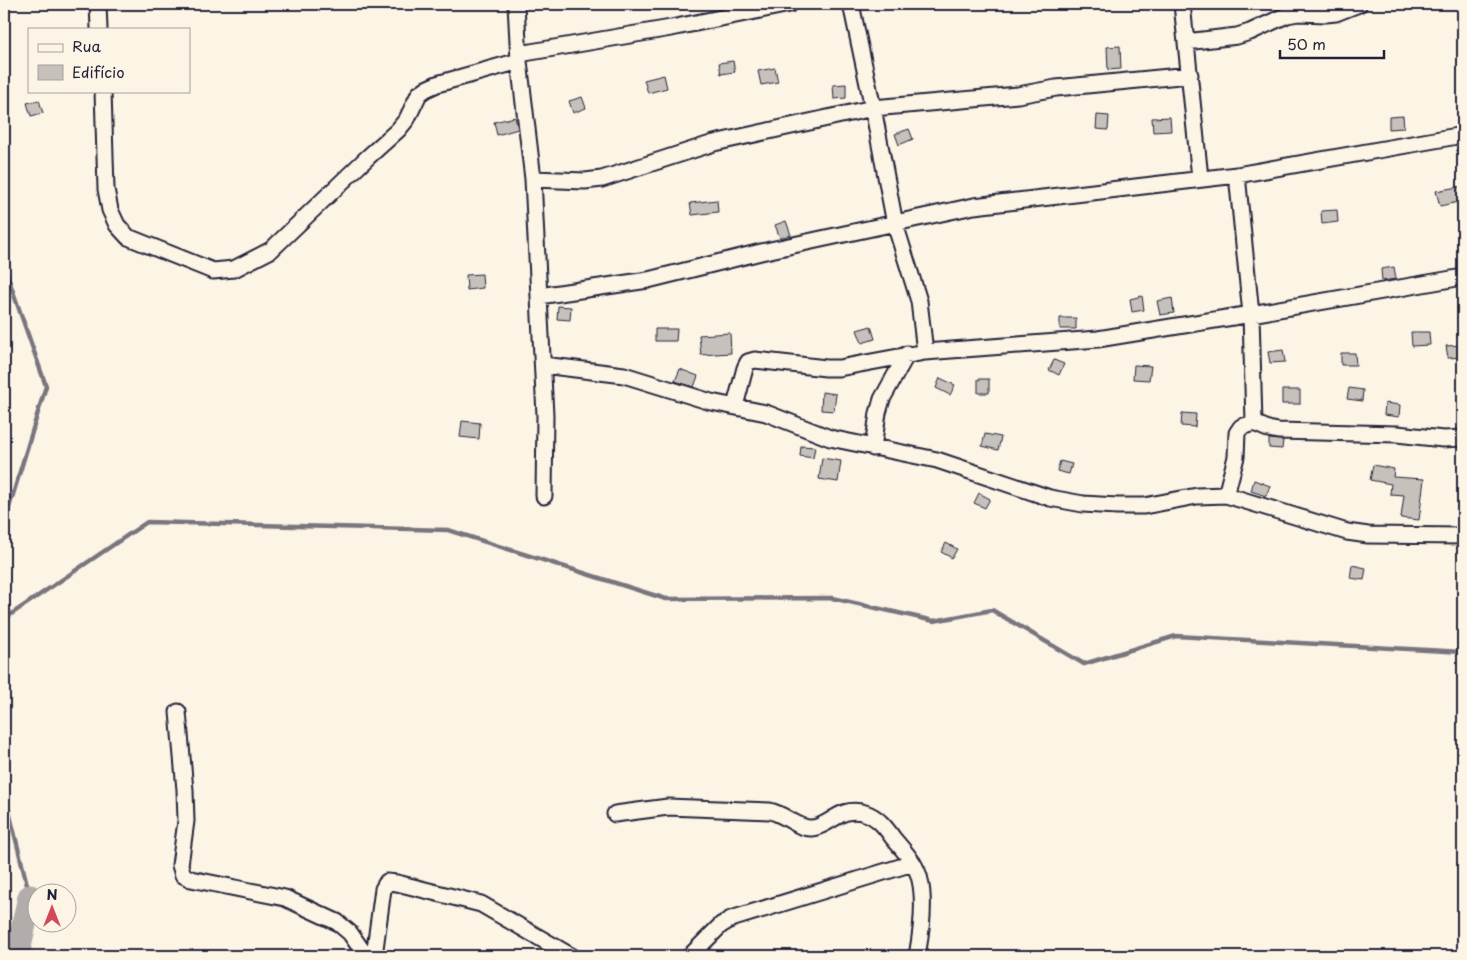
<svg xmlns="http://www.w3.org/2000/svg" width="1467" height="960" font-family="'Playpen Sans',sans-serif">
  <rect width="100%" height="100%" fill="#fcf5e5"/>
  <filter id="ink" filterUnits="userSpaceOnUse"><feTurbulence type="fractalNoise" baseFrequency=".02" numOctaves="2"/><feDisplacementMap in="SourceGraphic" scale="10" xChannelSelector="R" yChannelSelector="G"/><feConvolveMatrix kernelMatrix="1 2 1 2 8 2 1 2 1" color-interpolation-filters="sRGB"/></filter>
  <g filter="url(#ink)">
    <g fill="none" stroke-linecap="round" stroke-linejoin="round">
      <path stroke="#78757e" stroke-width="4.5" d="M4,266L46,386L4,524
        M4,619L147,522L448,530L666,599L832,598L934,621L992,610L1084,664L1176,636L1463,652
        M4,791L30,897"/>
      <path stroke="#b2adab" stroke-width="25" d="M17,956L30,897"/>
    </g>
    <path fill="#c6c1bb" stroke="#22223b" d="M1120,46L1121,69L1108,70L1107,47Z
      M733,61L735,72L721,74L719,63Z
      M775,68L778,82L761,85L758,71Z
      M664,75L667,88L648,93L644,80Z
      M846,84V98L834,99L833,85Z
      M582,97L586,108L573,113L569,101Z
      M39,100L43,113L31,116L27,103Z
      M1097,115L1109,116L1108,130L1096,129Z
      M1403,116L1404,128L1389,129V117Z
      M515,117L518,129L497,135L494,122Z
      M1170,117L1171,131L1153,132L1152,118Z
      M909,129L913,139L899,145L895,134Z
      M1463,186V201L1440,206L1436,191Z
      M717,200L718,212L692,215L690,203Z
      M1337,210L1338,222L1322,224L1321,211Z
      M786,221L791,235L780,238L775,225Z
      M1394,267L1396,279L1382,281L1381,269Z
      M482,274L483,288L467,290L466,275Z
      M1142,296L1144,310L1132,312L1130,299Z
      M1172,298L1174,313L1160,315L1157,301Z
      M558,306L571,307L570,320L557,319Z
      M1060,318H1076V329H1060Z
      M871,326L875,339L862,343L857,330Z
      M655,329H677L676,341H655Z
      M1411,332H1429L1430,345L1412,346Z
      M730,333L731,353L701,355L699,335Z
      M1463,345V357L1448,358L1446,346Z
      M1283,350L1285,362L1270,363L1268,352Z
      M1341,353H1355L1356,365H1341Z
      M1054,360L1064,364L1059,375L1049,370Z
      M1134,365L1151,366L1149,380L1133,379Z
      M680,369L698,376L694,387L675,381Z
      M940,378L955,385L950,395L936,388Z
      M978,379H989V393H978Z
      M1349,388L1363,390L1362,401L1347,399Z
      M1282,390H1300V404H1282Z
      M822,392L836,394L834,411L821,410Z
      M1385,403L1400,405L1399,417L1384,415Z
      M1182,413L1196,414L1195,427L1181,426Z
      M462,421L480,423L479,439L460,437Z
      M985,434L1001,437L998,450L982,446Z
      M1269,439L1283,440L1282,449L1269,448Z
      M801,446L815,447L813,458L800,456Z
      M822,458L841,461L838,482L819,479Z
      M1060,461L1072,464L1069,474L1057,471Z
      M1373,465L1394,469L1393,477L1424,479L1419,520L1401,518L1404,495L1390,494L1391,484L1370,480Z
      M1254,480L1270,486L1266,496L1251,491Z
      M979,493L990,499L985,508L974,503Z
      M946,543L957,549L952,558L941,552Z
      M1352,565L1366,568L1364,580L1350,578Z"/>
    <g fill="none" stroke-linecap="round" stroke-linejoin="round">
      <g stroke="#22223b" stroke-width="19">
        <path id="street" d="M98,4L99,29
          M516,4L519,61L533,179L545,415L544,496
          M851,4L873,108L895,224L919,301L925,352
          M1182,4L1200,178
          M1186,42L1237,36L1250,32L1287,15L1298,13L1326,14L1336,13L1359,4
          M519,54L671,28L790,4
          M103,91L106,189L110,210L117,225L128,237L213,271L234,269L271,250L368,157L398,130L407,119L419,94L426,89L437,84L519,61
          M1237,175L1251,314L1254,423
          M533,179L585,181L602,179L714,143L873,108L1018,95L1056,88L1190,75
          M539,296L648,280L761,252L974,206L1237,175L1463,135
          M543,365L624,375L711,402L766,413L830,438L937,460L1050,498L1083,504L1117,506H1144L1197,496L1226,495L1347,532L1368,535L1463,536
          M735,406L745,368L748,362L755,360L826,368H839L925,352L1098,339L1251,314L1463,277
          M873,448L878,413L882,399L907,354
          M1226,495L1236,457L1237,433L1241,427L1254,423L1268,429L1278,431L1397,434L1443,439L1463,438
          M178,712L185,790L186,821L180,865L183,875L191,879L285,898L337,922L350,933L366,956
          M615,814L668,807L770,811C785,814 798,829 812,828C831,826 840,805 865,813C878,817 886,828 893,838C903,850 917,864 920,880C925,902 921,934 917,956
          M374,956L383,889L387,882L397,883L481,904L571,956
          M690,956L721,925L731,919L913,863"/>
      </g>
      <use href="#street" stroke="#fcf5e5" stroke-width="15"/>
    </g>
  </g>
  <rect width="1467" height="960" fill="none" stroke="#fcf5e5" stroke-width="20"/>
  <rect x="10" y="10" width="1447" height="940" fill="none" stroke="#22223b" stroke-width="2" filter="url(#ink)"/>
  <rect x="28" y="28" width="162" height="65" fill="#fcf5e5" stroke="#a5a1a1"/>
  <rect x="38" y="44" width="25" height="8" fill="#fcf5e5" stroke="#a5a1a1"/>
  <text x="72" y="52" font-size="15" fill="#22223b">Rua</text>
  <rect x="38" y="65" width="25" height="15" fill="#c6c1bb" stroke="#a5a1a1"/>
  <text x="72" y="78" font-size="15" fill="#22223b">Edifício</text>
  <g transform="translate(52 908)"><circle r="24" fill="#fcf5e5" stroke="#a5a1a1"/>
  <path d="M0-4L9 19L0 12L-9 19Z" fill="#d1495b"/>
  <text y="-8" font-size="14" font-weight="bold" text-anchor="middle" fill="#22223b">N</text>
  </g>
  <path d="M1280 50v8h104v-8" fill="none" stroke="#22223b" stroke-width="2.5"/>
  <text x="1287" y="50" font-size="15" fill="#22223b" stroke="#fcf5e5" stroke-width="4" paint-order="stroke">50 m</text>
</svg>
